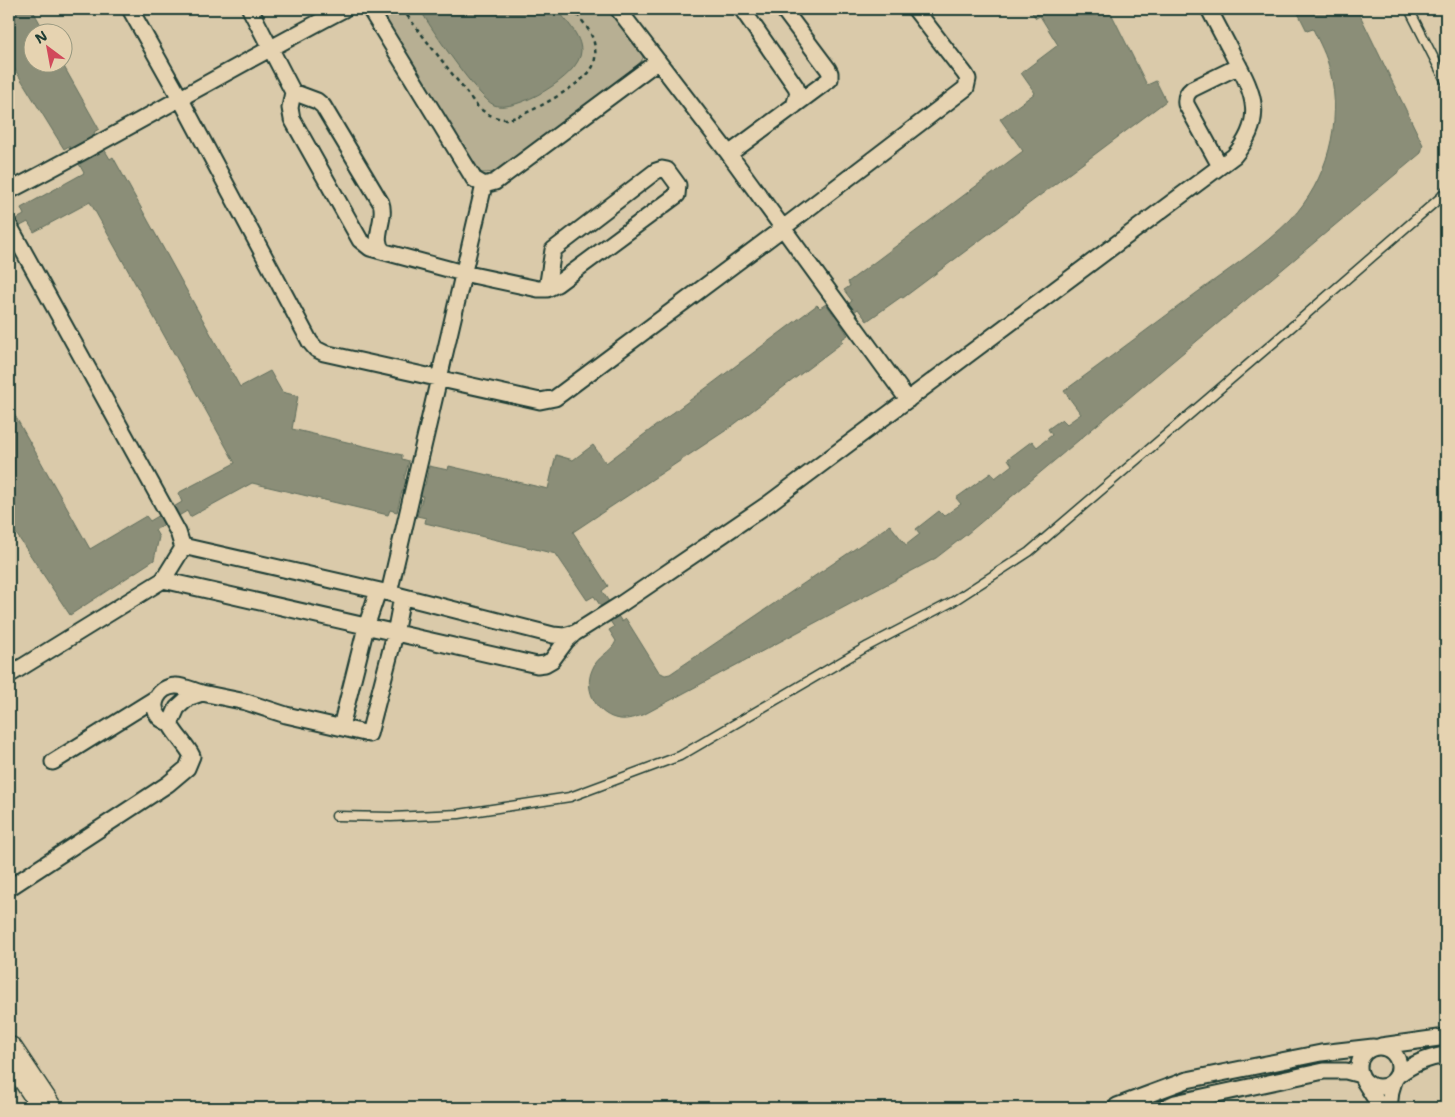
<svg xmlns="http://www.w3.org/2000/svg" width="1455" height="1117" font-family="'Shantell Sans',sans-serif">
  <rect width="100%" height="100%" fill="#dacaaa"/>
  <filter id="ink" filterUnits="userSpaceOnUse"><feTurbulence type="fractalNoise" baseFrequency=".02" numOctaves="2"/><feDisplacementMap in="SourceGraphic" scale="10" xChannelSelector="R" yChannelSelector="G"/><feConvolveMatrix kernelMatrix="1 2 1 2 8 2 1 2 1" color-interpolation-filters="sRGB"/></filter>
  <g filter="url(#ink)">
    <path fill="#b7af93" stroke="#6b7664" d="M380,9H611L643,53V58L640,63L497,172L482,173L473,164Z"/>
    <path fill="#8b8e78" stroke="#606e5d" d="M9,9H32L45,32H32V62L62,63L99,129L94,132L110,159L113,157L240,387L270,371L282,392L298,396L292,429L402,455V459L409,461L404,479L425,485L429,466L448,470L449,466L548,489L556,455L573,460L593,445L606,463L817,305L820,308L826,304L834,315L852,301L844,290L850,286L848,282L1023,151L1000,119L1035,93L1021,73L1058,45L1040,16L1036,18L1029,9H1109L1147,85L1156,81L1166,101L903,298L901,297L867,321L858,309L840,323L848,335L842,339L843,342L728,429L573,532L608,586L602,591L622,622L626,619L659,672L665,675L670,674L890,525L906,545L920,534L916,529L939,511L944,516L961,504L956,498L991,473L995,478L1012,465L1008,459L1032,441L1037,447L1052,435L1048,429L1062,419L1067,424L1081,414L1064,391C1108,359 1152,326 1195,294C1228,270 1263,247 1291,219C1327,181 1343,122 1330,71C1327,56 1319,42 1313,29L1307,31L1298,13L1304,9H1357L1423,145L1421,153L967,534L936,558L643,715C635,717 628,720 620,719C598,717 583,690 592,670C597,656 611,653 616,641L609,630L614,627L594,596L587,600L556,554L425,523L426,518L417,516L423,496L402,491L397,512L390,510L388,515L252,483L190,517L187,511L155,530L159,537L154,560L70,615L9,523V405L90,549L146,516L150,521L182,502L178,493L235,463L90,202L34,232L28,222L9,232V223L24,215L21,208L84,173L69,146L64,149L9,60Z
      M420,9H557C566,21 581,35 581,51C581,76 514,114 494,105C478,98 429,26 420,9Z"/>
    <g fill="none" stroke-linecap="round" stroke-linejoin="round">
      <g stroke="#1f3d34" stroke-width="11">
        <path id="lane" d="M1409,9L1446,82
          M336,816L391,817L459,814L570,797L680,756L868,646L952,602L1029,552L1272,344L1441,197L1446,190"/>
      </g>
      <g stroke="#1f3d34" stroke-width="19">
        <path id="street" d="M130,9L180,98L310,342L316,349L324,353L540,401L555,398L562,393L783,228L966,88L968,79L965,74L915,9
          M250,9L293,92L290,108L292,119L360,240L370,248L463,273L538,289H547L557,284L677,195L678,185L667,170L662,169L656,171L553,250L547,289
          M370,9L474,179L484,185L495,182L658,61
          M618,9L729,154L908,400
          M742,9L796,87L798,93L794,106
          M293,92L317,101L323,106L381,203C387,219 370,240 384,252
          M729,154L830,79V73L828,69L783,9
          M1220,166L1186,104C1185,97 1187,93 1192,89L1239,66
          M9,191C122,133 231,68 344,9
          M9,225L178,532L183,548
          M163,580L537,665L545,664L552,660L566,641L575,633L621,604L768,504L1234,156C1265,120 1255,95 1234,57C1226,41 1217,25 1209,9
          M389,593L484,185
          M9,675L163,580L181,551L187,547L389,593L553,635L564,636L575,633
          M170,724C167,722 162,720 160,718C148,705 159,687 175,686C182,685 194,691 202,693
          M341,727L366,627L378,591
          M53,762L156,698
          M9,888L168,784L187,768L192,756C186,744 176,736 170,724L177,708L188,698L202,693L246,702L286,715L369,734L395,634L402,597
          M1381,1046L1446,1037
          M1359 1067a20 20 0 1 1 40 0a20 20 0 1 1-40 0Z
          M1398,1075C1414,1063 1427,1058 1446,1055
          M1364,1081L1381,1108
          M1117,1106L1187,1080L1321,1053L1373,1047
          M1164,1108L1175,1103L1324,1071H1346L1361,1075
          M1389,1108L1391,1091L1394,1081"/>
      </g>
      <g stroke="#1f3d34" stroke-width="31">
        <path id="highway" d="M9,1051L47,1108"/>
      </g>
      <path stroke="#1f3d34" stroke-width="2.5" stroke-dasharray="4 4" stroke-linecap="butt" d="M402,9L477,106C486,114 495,119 508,119C524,118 586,82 592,68C595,63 596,54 595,49C594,33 582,21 573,9"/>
      <use href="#lane" stroke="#e6d3b1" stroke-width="8"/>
      <use href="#street" stroke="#e6d3b1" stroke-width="15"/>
      <use href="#highway" stroke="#e6d3b1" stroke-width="28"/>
    </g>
  </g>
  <rect width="1455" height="1117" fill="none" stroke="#e6d3b1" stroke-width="30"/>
  <rect x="15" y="15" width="1425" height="1087" fill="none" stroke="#1f3d34" stroke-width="2" filter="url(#ink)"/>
  <g transform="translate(48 48) rotate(328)"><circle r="24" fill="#e6d3b1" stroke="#96977f"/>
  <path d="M0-4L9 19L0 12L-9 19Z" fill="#d1495b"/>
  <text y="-8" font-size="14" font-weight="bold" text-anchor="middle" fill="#1f3d34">N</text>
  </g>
</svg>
